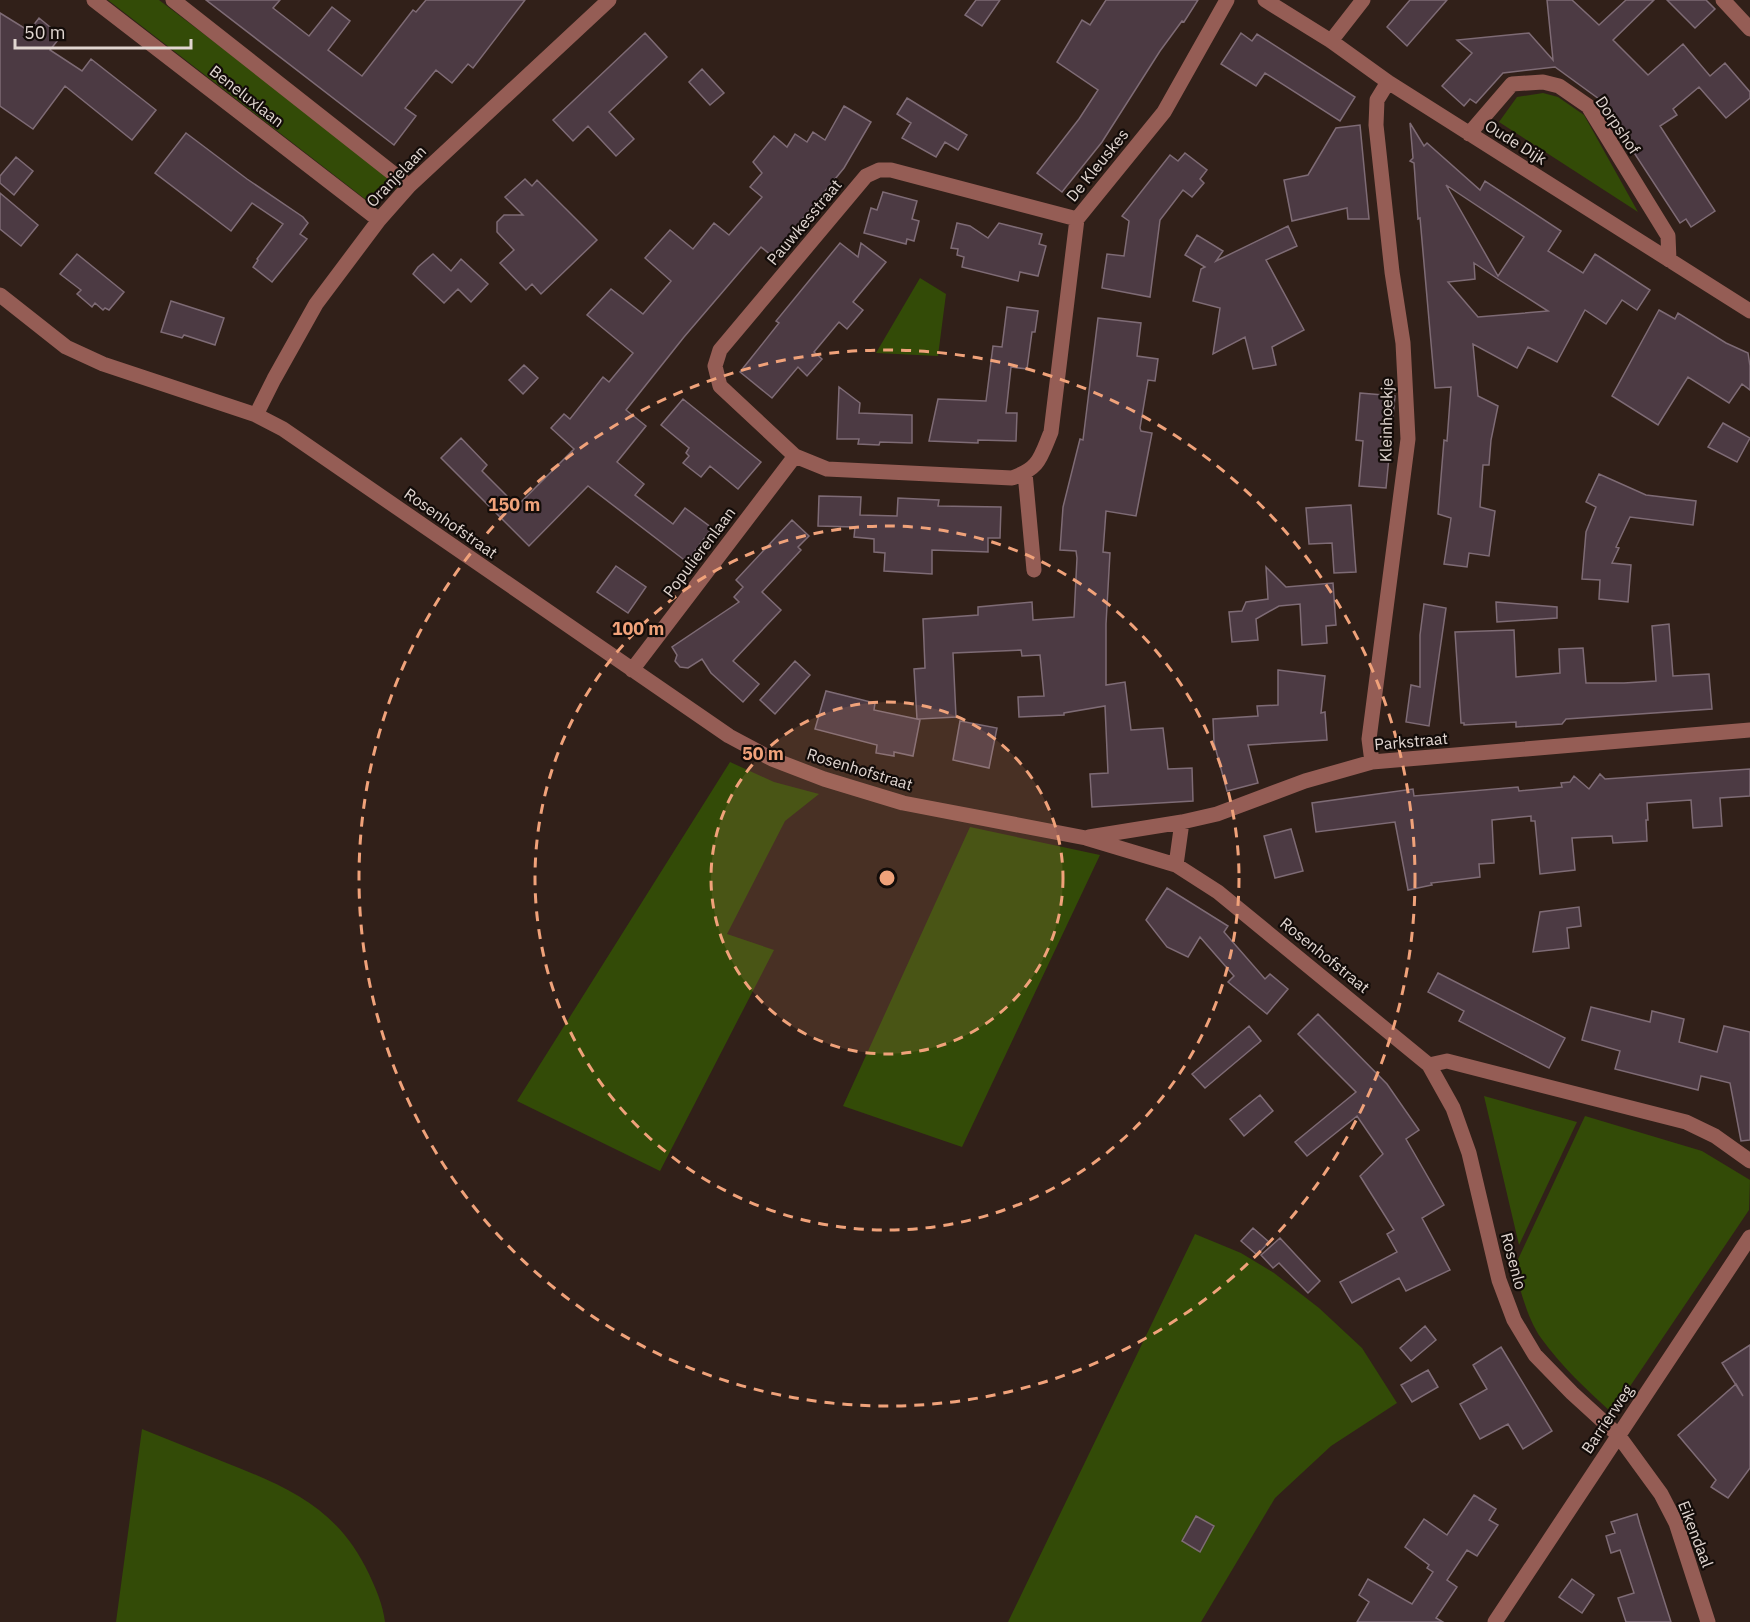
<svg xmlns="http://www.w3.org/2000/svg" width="1750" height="1622" font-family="'IBM Plex Sans',sans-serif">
  <rect width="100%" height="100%" fill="#312019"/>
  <path fill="#334b07" d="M108,0H159L383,170L398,186C387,196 380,203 365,199Z
    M1543,93L1558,97L1584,115L1638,212L1499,122L1517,97Z
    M920,278L946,294L938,356L876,353Z
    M730,762L774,782L819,794L785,821L727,934L774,950L660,1171L517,1101Z
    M970,827L1100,855L962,1147L843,1106Z
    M1484,1096L1577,1122L1519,1245Z
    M1585,1116L1702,1151L1750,1180L1749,1210L1612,1413C1587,1390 1561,1366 1541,1338C1527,1318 1521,1291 1514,1268Z
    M1195,1234L1241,1253L1274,1273L1319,1308L1362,1348L1397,1403L1331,1446L1275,1498L1201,1622H1008Z
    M142,1429C169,1440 197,1451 224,1462C288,1487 338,1508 369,1574C376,1589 383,1605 385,1622H116Z"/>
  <path fill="#4c3a43" stroke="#7e6b75" stroke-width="1.5" fill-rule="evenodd" d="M206,0H280L273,8L309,36L332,7L350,21L328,50L362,76L413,10L416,12L426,0H525L473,68L468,64L452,83L436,70L405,108L416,116L394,145Z
    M976,0H1000L982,26L965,15Z
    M1106,0H1198L1184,22L1182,21L1160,51L1102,142L1062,192L1037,173L1079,119L1098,90L1057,62L1082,20L1090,25Z
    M1410,0H1447L1407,46L1387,27Z
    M1547,0H1572L1599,25L1626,0H1654L1613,40L1648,75L1683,44L1710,76L1725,63L1750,92V98L1726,118L1699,87L1673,109L1677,115L1660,126L1715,211L1691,227L1686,219L1680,223L1599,99L1555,67L1503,73L1476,103L1470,99L1464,106L1442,86L1472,53L1457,40L1529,33L1553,60Z
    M1667,0H1706L1715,9L1695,28Z
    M0,13L29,31L39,18L61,36L50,50L82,71L91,59L156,110L132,140L65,86L33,129L0,106Z
    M645,33L667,57L609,112L634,139L616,156L588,126L573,141L553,120Z
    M1241,33L1252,41L1257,34L1355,97L1340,121L1265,73L1256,86L1221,64Z
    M702,69L724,93L710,105L689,82Z
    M907,98L967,135L958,150L945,142L936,157L902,138L911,123L897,114Z
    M844,106L871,122L844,168L772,256L761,247L684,337L626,410L646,426L617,462L644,484L635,495L673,524L685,508L712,528L687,562L588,486L529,546L441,458L461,438L487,465L482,471L517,506L574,449L551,428L564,414L570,419L603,377L609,382L633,353L587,315L611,289L643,314L671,281L645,258L670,230L693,249L714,223L729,235L762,197L750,187L762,173L753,162L774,136L787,147L795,134L807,142L813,132L825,140Z
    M1410,123L1424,146L1427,143L1480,190L1485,181L1561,231L1548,251L1583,273L1595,254L1650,290L1637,310L1622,300L1606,324L1585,310L1557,362L1528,347L1517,368L1473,344L1478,396L1498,406L1491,440L1489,465H1483L1480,507L1495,511L1489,556L1469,553L1467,567L1444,564L1451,518L1438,514L1444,440L1447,441L1451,387L1435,388L1420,218L1418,219L1414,163L1410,161L1413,158ZM1446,185L1524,237L1498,276ZM1474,263L1501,281L1548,311L1478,317L1448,282L1475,279Z
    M1360,125L1369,219H1348L1347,208L1292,221L1284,180L1308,175L1336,128Z
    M186,133L247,179L303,217L308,223L300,234L307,239L272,282L253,267L258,260L257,259L283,224L252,203L231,231L155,173Z
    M1185,153L1207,170L1200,179L1204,183L1192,197L1183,190L1160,220L1150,297L1102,288L1107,254L1124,256L1129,221L1122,216L1170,155L1178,161Z
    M16,157L33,171L14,195L0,183V176Z
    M525,179L532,186L537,180L597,240L541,294L532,284L526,290L500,263L514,250L497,232V222L504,215H523L505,197Z
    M883,192L917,201L912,219L919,221L914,241L907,239L906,244L864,233L871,208L877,210Z
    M0,193L38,225L21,246L0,229Z
    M957,223L970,226L988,238L999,223L1042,234L1039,244L1046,246L1038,276L1020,272L1018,281L962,267L964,257L957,255L958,249L951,248Z
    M1288,226L1297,246L1266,260L1304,330L1272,347L1276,365L1253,369L1245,337L1213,354L1220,308L1193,301L1201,269L1205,267L1185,255L1197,235L1223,251L1216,261Z
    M840,243L858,257L861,243L886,262L853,302L863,310L847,329L839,322L814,352L822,359L807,376L798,367L772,398L740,372L779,323L776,321Z
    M77,254L124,292L109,310L105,308L103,310L95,303L92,307L77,294L81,290L60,274Z
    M433,254L451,271L461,259L488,284L471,302L458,289L444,303L413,274L418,267Z
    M171,301L224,318L215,345L184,335L182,338L161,332Z
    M1007,307L1038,311L1035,332H1032L1027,369L1011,367L1006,413H1017L1016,441L978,440V443L929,441L938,399L986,401L993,346L1002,347Z
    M1659,310L1675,319L1678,313L1726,343L1748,353L1750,366V390L1742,384L1729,403L1688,377L1658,425L1612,396Z
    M1098,318L1141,323L1137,356L1158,359L1155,381L1148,380L1140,428L1141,431L1152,433L1136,516L1106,511L1103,552L1110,553L1106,624V685L1125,682L1131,730L1163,728L1168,769L1192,768L1193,801L1092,807L1090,774L1108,773L1105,706L1064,713V715L1019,717L1018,697L1044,696L1040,655L1022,656L1021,650L953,653L956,717L918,719L920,720L913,756L894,752V756L876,753L877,745L815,729L826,691L875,703L874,710L917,719L914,669L925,668L923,619L978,615V607L1032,602L1033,620L1074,617L1077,558L1076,551L1060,550L1063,507L1080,439L1083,440Z
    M524,365L538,378L523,394L509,380Z
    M839,387L860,403L859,413L912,415V443L880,442L879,445L858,444L859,439H837Z
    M1360,393L1395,396L1386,488L1359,486L1363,441L1356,440Z
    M683,399L761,462L738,489L710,466L701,477L683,463L689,456L686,453L689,448L661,425Z
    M1723,423L1750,438L1737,462L1708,447Z
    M1599,474L1646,495L1696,501L1693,525L1630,517L1616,547L1619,548L1612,563L1631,565L1628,602L1599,599L1600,580L1582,579L1586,532L1596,507L1586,502Z
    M819,496L861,497L860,515L897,516L898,498L939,500L938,506L1001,507L1000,538H988V552L932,550V574L884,571L885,553L874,552V539L854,537L855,527L818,526Z
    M1351,505L1356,572L1334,573L1332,543L1309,544L1306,508Z
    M792,520L809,536L798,547L801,550L762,592L781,610L733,661L759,684L743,702L711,673L702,659L688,668L680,667L675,661L677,655L672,647L739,602L734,597L743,587L736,580Z
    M616,566L646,587L628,613L597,592Z
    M1266,567L1286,587L1333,583L1336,625L1326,626L1327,643L1302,645L1300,604L1279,606L1256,619L1258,640L1232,642L1229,612L1242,611L1246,602L1268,599Z
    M1496,602L1557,607V618L1497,622Z
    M1424,604L1446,608L1429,726L1406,722L1411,685L1420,687V635Z
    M1669,624L1673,676L1709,674L1712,709L1566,719L1562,724L1516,727V722L1464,725V723H1461L1455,632L1514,630L1516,677L1560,673L1559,649L1583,648L1586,683H1624L1656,681L1652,626Z
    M795,661L810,675L775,714L760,700Z
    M1278,670L1325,676L1321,713L1325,712L1327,740L1248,745L1258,783L1227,791L1214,743L1213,719L1258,716L1257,706L1278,705Z
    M960,721L997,728L989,768L953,760Z
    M1750,769V796L1720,798L1722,826L1693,828L1691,800L1647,803L1648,820H1646L1647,841L1613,843L1612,836L1572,838L1575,870L1540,874L1535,821H1531V816L1492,820L1494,863L1479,864L1480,877L1431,883L1432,885L1408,890L1395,822L1316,832L1312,803L1413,789L1414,796L1518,787L1519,791L1562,787L1561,783L1570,782L1574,776L1589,789L1600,774L1605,779Z
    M1291,829L1303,871L1275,878L1264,836Z
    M1167,888L1228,926L1224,932L1265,979L1270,974L1288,989L1267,1014L1228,982L1234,976L1200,937L1188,957L1167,947L1146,920Z
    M1579,907L1581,926L1567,928L1569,948L1533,952L1540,912Z
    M1438,973L1565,1038L1549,1068L1459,1021L1464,1011L1428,992Z
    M1591,1007L1650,1022L1652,1011L1684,1019L1679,1042L1717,1052L1724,1026L1750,1032V1140L1741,1141L1730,1083L1701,1076L1698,1090L1615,1069L1620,1051L1582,1040Z
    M1318,1014L1387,1084L1419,1130L1406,1139L1444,1205L1422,1218L1450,1270L1406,1291L1399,1278L1352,1303L1340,1282L1397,1252L1387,1234L1394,1230L1360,1176L1383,1154L1357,1116L1307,1156L1295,1142L1356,1092L1298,1034Z
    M1249,1026L1261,1041L1205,1088L1192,1074Z
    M1260,1095L1273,1111L1244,1136L1230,1119Z
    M1253,1228L1269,1242L1257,1255L1241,1241Z
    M1280,1238L1320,1281L1308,1293L1279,1263L1273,1268L1261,1255Z
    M1425,1326L1436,1340L1411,1361L1400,1348Z
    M1750,1345V1468L1728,1498L1711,1487L1716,1480L1678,1435L1736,1384L1743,1396L1722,1363Z
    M1501,1347L1552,1431L1523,1449L1508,1424L1480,1439L1460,1404L1487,1389L1473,1365Z
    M1428,1370L1438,1387L1412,1402L1401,1385Z
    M1474,1495L1496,1509L1489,1520L1498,1525L1477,1556L1467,1550L1447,1580L1457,1587L1436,1618L1443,1622H1357L1369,1602L1359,1595L1368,1579L1412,1604L1433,1572L1427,1568L1429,1565L1405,1547L1424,1519L1447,1535Z
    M1637,1514L1640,1525L1671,1622H1626L1618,1598L1634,1593L1620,1550L1611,1553L1606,1536L1615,1533L1611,1522Z
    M1196,1516L1214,1526L1200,1552L1182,1541Z
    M1572,1579L1594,1595L1582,1613L1559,1597Z"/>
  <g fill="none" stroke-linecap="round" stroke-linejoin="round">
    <path stroke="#955d55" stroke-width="15" d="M94,0L379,220
      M173,0L409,186
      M1265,0L1331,41L1388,82L1750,311
      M1723,0L1750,29
      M1331,41L1363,0
      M1469,134L1512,84L1543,82L1559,86L1588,106L1668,236L1669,260
      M1077,219L891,170H879L866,176L720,350L715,366L720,386L795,456L827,469L1012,478C1040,468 1040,458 1051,432L1077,219L1164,112L1227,0
      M0,295L66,347L103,364L256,415L283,429L729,736L772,759L824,779L903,803L1086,838L1176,865L1218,892L1429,1065L1447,1061L1686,1122L1715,1136L1750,1161
      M256,415L274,379L316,304L379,220L409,186L609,0
      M1025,473L1034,570
      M632,670L795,456
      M1372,762L1369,739L1408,439L1403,343L1392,272L1376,125L1377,100L1388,82
      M1089,837L1182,822L1217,814L1305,781L1372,762L1750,730
      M1176,865L1182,822
      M1429,1065L1453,1108L1469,1153L1499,1280L1514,1320L1535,1355L1572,1393L1618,1435L1661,1494L1676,1523L1708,1622
      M1495,1622L1750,1237"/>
  </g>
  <circle cx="887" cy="878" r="176" fill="#f0a27a" fill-opacity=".12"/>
  <g fill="none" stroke="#f0a27a" stroke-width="3" stroke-dasharray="10 8">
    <circle cx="887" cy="878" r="176"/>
    <circle cx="887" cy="878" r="352"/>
    <circle cx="887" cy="878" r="528"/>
  </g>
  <g text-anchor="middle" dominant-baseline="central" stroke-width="4.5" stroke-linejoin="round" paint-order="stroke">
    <g font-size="16" fill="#e1d6d1" stroke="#130c09">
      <text transform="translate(247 96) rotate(38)">Beneluxlaan</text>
      <text transform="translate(1618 125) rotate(56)">Dorpshof</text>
      <text transform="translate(1516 142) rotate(32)">Oude Dijk</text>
      <text transform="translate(1097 165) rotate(-51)">De Kleuskes</text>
      <text transform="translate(396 176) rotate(-46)">Oranjelaan</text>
      <text transform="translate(804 222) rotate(-50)">Pauwkesstraat</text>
      <text transform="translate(1386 420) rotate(-89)">Kleinhoekje</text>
      <text transform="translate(451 523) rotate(35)">Rosenhofstraat</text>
      <text transform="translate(699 552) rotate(-53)">Populierenlaan</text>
      <text transform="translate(1411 741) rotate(-5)">Parkstraat</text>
      <text transform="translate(860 769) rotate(17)">Rosenhofstraat</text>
      <text transform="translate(1325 955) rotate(39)">Rosenhofstraat</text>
      <text transform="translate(1514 1261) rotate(75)">Rosenlo</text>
      <text transform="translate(1607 1419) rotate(-56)">Barrierweg</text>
      <text transform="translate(1696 1534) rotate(69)">Eikendaal</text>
    </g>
  </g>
  <circle cx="887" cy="878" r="9" fill="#f0a27a" stroke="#130c09" stroke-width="3"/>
  <g font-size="18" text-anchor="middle" font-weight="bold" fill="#f0a27a" stroke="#130c09" stroke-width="4.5" stroke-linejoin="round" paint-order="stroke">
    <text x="514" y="511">150 m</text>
    <text x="638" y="635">100 m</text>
    <text x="763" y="760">50 m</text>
  </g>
  <path d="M15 39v9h176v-9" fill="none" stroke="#e1d6d1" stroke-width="3"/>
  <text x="24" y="39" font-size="18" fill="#e1d6d1" stroke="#130c09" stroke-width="4.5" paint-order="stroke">50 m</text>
</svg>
